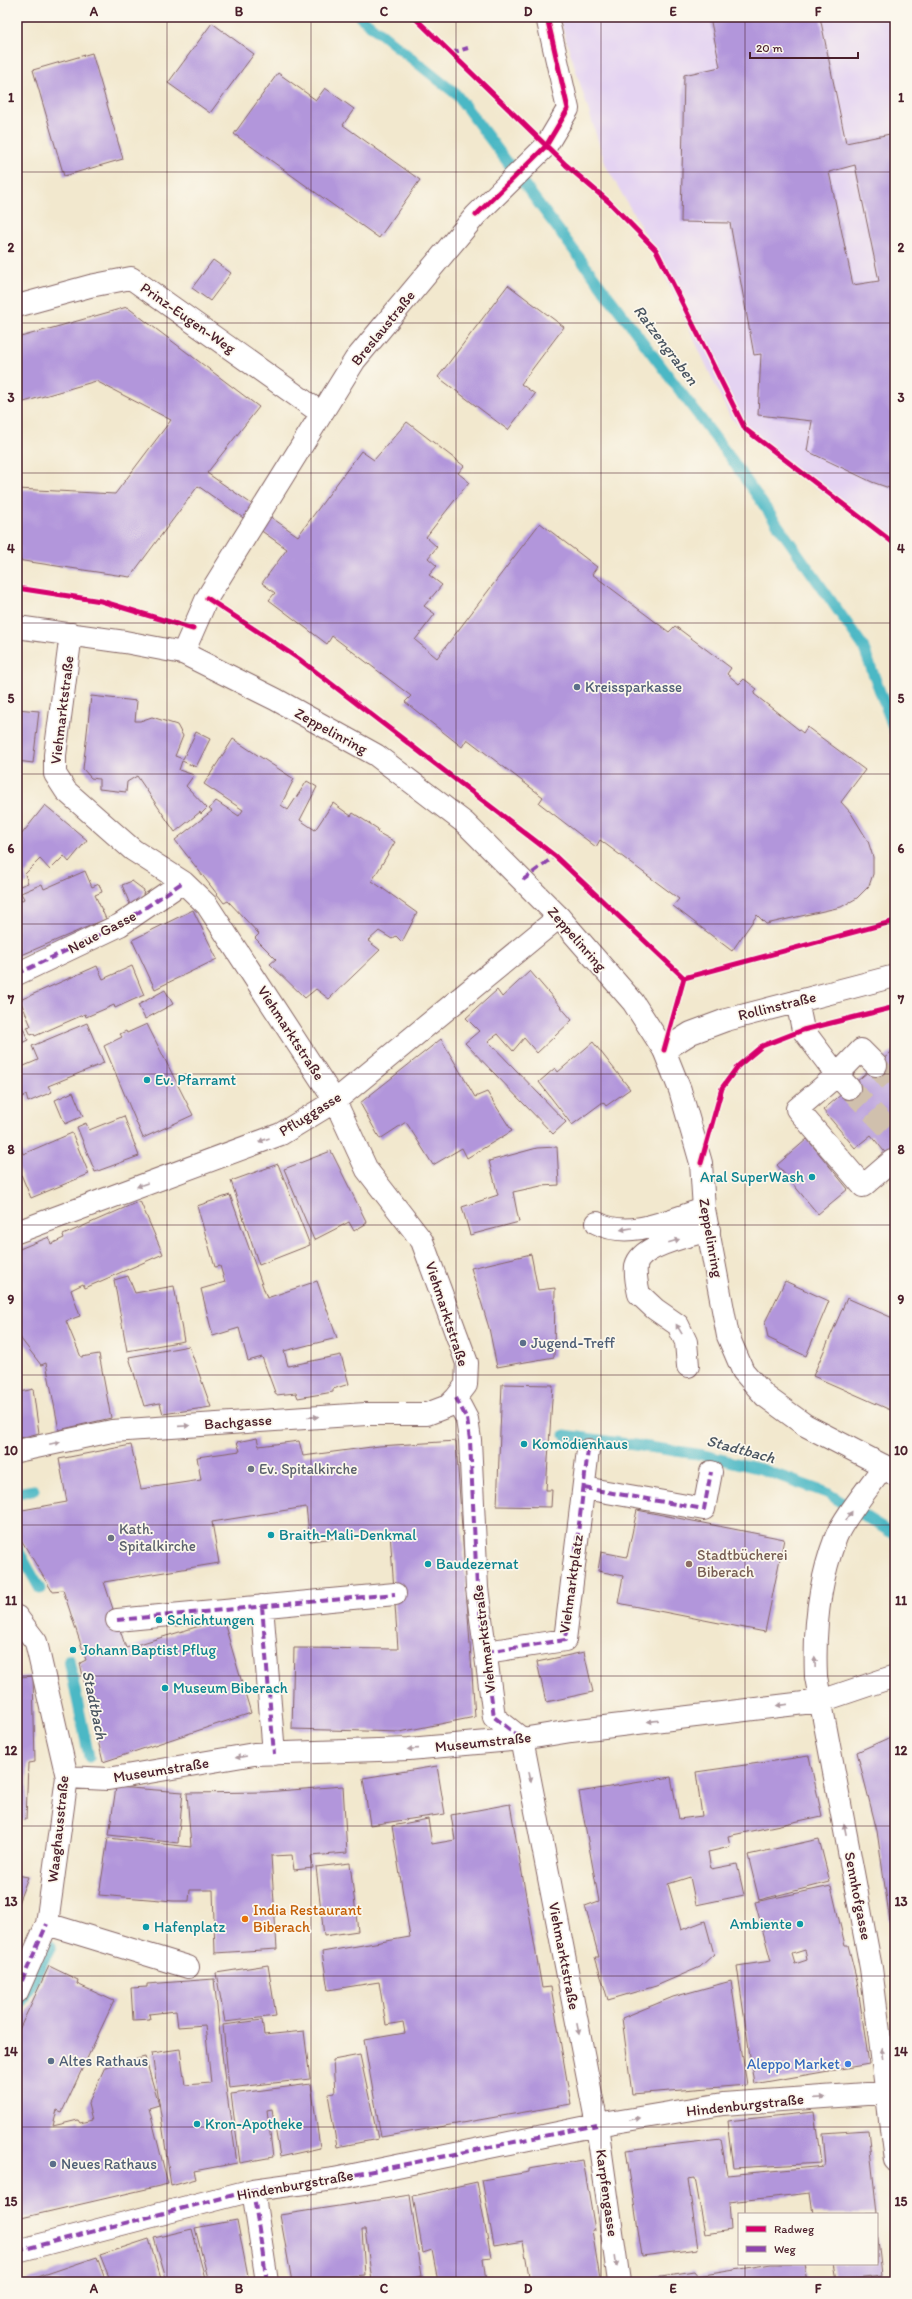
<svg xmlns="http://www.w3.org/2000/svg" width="912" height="2299" font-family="Itim,sans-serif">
  <rect width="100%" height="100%" fill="#fbf7ec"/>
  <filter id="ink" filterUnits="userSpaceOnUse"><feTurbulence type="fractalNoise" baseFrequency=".025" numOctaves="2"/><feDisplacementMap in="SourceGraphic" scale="8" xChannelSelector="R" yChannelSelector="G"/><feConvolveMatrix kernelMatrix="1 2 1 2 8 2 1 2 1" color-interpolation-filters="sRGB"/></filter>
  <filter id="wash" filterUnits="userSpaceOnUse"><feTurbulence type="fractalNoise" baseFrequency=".012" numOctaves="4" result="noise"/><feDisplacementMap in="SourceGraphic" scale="16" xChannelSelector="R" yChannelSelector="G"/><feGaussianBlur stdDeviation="0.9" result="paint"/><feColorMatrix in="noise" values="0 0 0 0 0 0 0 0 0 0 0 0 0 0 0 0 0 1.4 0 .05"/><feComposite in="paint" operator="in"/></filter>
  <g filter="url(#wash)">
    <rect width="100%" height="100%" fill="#f2e8ce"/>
    <path fill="#e4d3f2" d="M559,17H895V543L766,452L730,417L648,239L606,166Z"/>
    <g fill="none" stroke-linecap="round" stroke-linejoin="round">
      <path stroke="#4bb8c5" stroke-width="11" d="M360,17L456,94L732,460L863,646L895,732
        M565,1435L704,1455L761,1469L827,1493L895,1535
        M17,1493L34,1490
        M17,1548L40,1589
        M69,1660L89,1757
        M17,2011L51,1946"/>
    </g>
    <g id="blocks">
      <path fill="#b296db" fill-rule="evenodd" d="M17,17H32L17,22Z
        M710,17H820L846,143L895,133V490L872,482L807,451L812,421L758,415L761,354L754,355L730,223L681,222L684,75L720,67ZM855,165L879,281L853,285L829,172Z
        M212,23L254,54L210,113L168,83Z
        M92,53L123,159L64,176L33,70Z
        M278,73L316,100L325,88L354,109L343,125L420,180L379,238L234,134Z
        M213,260L231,273L210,301L192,288Z
        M508,285L564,327L521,384L535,394L508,430L438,377Z
        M127,307L259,407L207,473L298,536L361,451L374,460L407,422L464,466L458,473L469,482L426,537L437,547L428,558L437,566L429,575L442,585L424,606L435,614L415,640L437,658L540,523L597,567L592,574L669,632L675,626L731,668L727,674L739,684L744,679L757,689L754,694L803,733L807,727L865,770L841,802L851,813L868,841L873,857V874L869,886L857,898L841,907L766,924L757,915L732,951L673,906L679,899L600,840L596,847L539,803L543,797L467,739L462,747L405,702L411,696L332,636L327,644L269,600L275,593L262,583L287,549L198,486L130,577L17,560V489L115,494L171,420L96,381L17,404V338Z
        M91,696L137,701L135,721H140L152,717L177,725L183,736L175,756L183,759L196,732L210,739L196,767L182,761L179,770L194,775L186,786L207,808L201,814L200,812L175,832L137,776L127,782L126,792L99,789V779L91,778L83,769Z
        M17,709L39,711L33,763L17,761Z
        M233,739L294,779L281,805L288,810L307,781L317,787L300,820L315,830L333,803L351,816L353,813L378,829L377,832L395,842L372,881L417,913L402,942L396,936L392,939L379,931L368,941L380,950L329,999L316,989L305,998L270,964L276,959L255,938L259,934L228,901L224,903L175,840L212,811L209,809L216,801L239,816L243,810L204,784Z
        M45,805L87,840L69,862L64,856L50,870L40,859L25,874L28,883L17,887V840Z
        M85,871L92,887L99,884L102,892L95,895L106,919L17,957V903L24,899L21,893L42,884L44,889Z
        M132,881L144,890L142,901L131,907L122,885Z
        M193,910L217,959L155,989L132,940Z
        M97,966L103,979L132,966L144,995L115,1008L114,1005L86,1017L85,1014L35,1036L34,1034L31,1035L27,1027L31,1026L20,1000Z
        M530,971L572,1020L537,1053L524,1038L513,1051L498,1034L488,1041L566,1122L553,1134L465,1043L479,1031L466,1018L497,990L502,997Z
        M165,990L173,1004L145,1019L138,1005Z
        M17,1014L28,1040L17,1045Z
        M87,1023L104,1063L48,1086L52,1092L28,1102L26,1095L17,1099V1069L38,1060L32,1046Z
        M147,1024L193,1115L143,1138L104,1046L122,1037L120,1034L126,1031L127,1033Z
        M441,1039L475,1097L487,1092L512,1131L467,1158L462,1148L433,1165L406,1122L380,1139L360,1103Z
        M593,1042L630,1089L606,1106L603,1102L572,1125L539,1082L555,1068L558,1072Z
        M17,1046L22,1057L17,1059Z
        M895,1049V1165L871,1135L855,1148L823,1110Z
        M73,1092L83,1116L65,1124L55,1100Z
        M124,1116L139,1156L95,1172L77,1127L86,1123L89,1130Z
        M72,1133L89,1174L31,1198L17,1165V1150L21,1149L23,1154Z
        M807,1139L848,1189L818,1214L777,1165Z
        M557,1147L559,1185L541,1186L513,1192L519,1222L470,1235L462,1207L498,1195L489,1161L537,1148Z
        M331,1151L367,1223L354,1231L349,1222L314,1240L284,1169Z
        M278,1164L310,1245L259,1265L231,1181Z
        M230,1195L267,1298L317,1281L337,1338L284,1351L288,1366L341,1355L349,1384L333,1389V1392L298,1398L296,1393L276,1395L262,1357L248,1361L239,1328L213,1336L201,1289L225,1282L220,1266L215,1267L197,1206Z
        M140,1201L163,1254L85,1288L83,1284L71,1290L80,1316L66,1321L81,1357L99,1354L111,1418L59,1430L46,1363L41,1365L21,1339L17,1329V1250L49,1237L51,1244L64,1238L63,1235Z
        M531,1254L538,1290L555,1288L554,1357L497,1367L489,1328L471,1268Z
        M128,1276L135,1293L174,1286L184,1341L127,1351L114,1280Z
        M785,1281L829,1301L806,1356L768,1338L765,1322Z
        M847,1298L895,1319V1412L813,1376Z
        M189,1346L211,1407L163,1414L160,1403L144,1406L129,1357Z
        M502,1384L553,1385L546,1490H552L551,1507L497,1506Z
        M33,1389L39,1433L17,1439V1393Z
        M257,1438L259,1446L299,1441L303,1456L379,1446L456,1441L475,1717L400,1732L292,1729L294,1648L398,1649L390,1532L310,1541L306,1507L212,1522L219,1563L104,1582L126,1648L223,1619L251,1713L103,1762L80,1663L86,1660L63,1590L52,1591L17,1533V1511L67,1502L59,1459L131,1445L141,1489L201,1480L197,1457L240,1451L237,1442Z
        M637,1510L784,1539L765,1632L618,1603L623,1576L598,1571L601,1552L627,1557Z
        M584,1652L593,1692L546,1702L537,1662Z
        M33,1676L35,1762L28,1763L26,1820L19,1819L17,1833V1677Z
        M895,1735V1935L892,1936L877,1831L857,1752Z
        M809,1756L822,1816L728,1836L730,1847L708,1852L711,1869L737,1864L744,1895L696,1905L690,1877L668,1884L681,1930L705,1921L714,1954L700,1967L656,1986L608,2000L595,1957H599L585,1906L599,1901L579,1792L671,1777L679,1819L702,1816L696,1772Z
        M437,1766L445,1814L370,1825L363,1778Z
        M343,1786L347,1853L311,1856L313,1868L294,1870L292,1855L271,1856L277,1949L215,1953L213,1890H190L189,1901H173L99,1895L108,1838L191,1847L187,1793L265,1792Z
        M116,1787L183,1792L178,1843L109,1835Z
        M510,1804L542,1988L551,1987L571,2104L381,2137L364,2040L405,2033L403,2022L386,2025L379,1982L328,1990L322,1952L410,1937L392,1826L428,1819L432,1844L455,1840L451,1815Z
        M819,1839L830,1882L759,1900L748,1855Z
        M350,1863L358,1931L324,1936L316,1867Z
        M17,1875L28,1877L17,1906Z
        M831,1886L845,1945H848L857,1981L869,2064L754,2084L737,1966L771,1961L755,1902ZM805,1950L807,1960L795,1964L792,1954Z
        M268,1965L276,2016L225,2022L216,1973Z
        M49,1966L78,1980L77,1984L114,2001L62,2112L57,2110L53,2126L78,2120L80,2123L92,2120L88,2104L105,2067L145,2057L159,2105L149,2108L168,2184L17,2219V2034Z
        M214,1979L225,2081L237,2163L194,2171L196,2179L171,2186L152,2053L180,2049L185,2085L211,2083L205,2025L178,2027L176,2011L149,2014L150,2019L133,2020L131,1988L147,1987V1984Z
        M731,1981L747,2085L632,2094L622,2018L673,1997Z
        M262,2020L264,2035L304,2031L310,2079L229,2088L223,2025Z
        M360,2055L378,2139L337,2147L328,2094L335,2093L333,2060Z
        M311,2084L320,2148L280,2157L272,2109L267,2110L273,2157L240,2163L231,2094Z
        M814,2112L821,2163L733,2168L727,2121Z
        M868,2130L877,2214H813L810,2193L729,2202L731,2230L705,2234L695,2178L688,2179L698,2249L642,2256L626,2150L721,2139L727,2175L825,2166L822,2133Z
        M583,2160L595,2230H592L600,2279L573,2282H547V2280L530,2282L523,2241L494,2246L482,2180L529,2172V2169Z
        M477,2182L491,2257L483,2258L486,2282H438L432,2250L423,2253L413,2196Z
        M410,2195L422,2276L394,2282L393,2278L372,2281L365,2230H362L365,2275L292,2282L280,2215Z
        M237,2220L249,2282H209L195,2228Z
        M192,2229L206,2282H167L154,2238Z
        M877,2230L882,2276L836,2281L833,2264H877Z
        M149,2239L162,2282H111L100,2255Z
        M97,2257L106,2282H23Z
        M771,2264H805L808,2282H648V2278L694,2271L698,2276Z"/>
    </g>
  </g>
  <g filter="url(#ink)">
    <use href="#blocks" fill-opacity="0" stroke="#856564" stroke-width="1"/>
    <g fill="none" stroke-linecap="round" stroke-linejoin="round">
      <path stroke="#d0c0ad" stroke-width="22" stroke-dasharray="22 11" stroke-linecap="butt" d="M876,1065L895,1087
        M849,1088L895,1135"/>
      <g stroke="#856564" stroke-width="24">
        <path id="minor" d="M17,306L90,286L131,278L321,413
          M183,653L207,598L355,360L476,215L546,146L568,109L547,17
          M17,974L120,925L183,882
          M797,1001L803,1030L837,1075L797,1109L863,1186L892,1161
          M664,1050L691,1033L726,1020L895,976
          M849,1088L837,1075L861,1050L876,1065
          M597,1223C629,1240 672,1219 704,1209
          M17,1232L281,1134L335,1101L559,917
          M688,1366L686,1342L678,1325L655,1309L639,1294C637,1285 635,1274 636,1266C641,1244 691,1236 709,1230
          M456,1398L467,1419L470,1440L477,1588L494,1717L522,1739L597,2125L619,2282
          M17,1451L112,1431L366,1414H427L448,1406L456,1398L466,1385L467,1363L422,1241L367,1170L335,1101L207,905L183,882L133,850L66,791L55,774V755L71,634
          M884,1466C871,1485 844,1517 836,1537C819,1581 814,1631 816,1677L871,1968L895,2160
          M584,1488L704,1509L711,1472
          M262,1606L274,1754
          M17,1617L36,1642L67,1777L47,1924L17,1992
          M117,1620L395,1594
          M486,1652L565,1640L588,1450
          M67,1777L108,1779L254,1754L409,1749L522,1739L571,1731L821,1701L895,1676
          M47,1924L188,1967
          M253,2190L267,2282
          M17,2251L253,2190L334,2179L597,2125L723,2104L895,2092"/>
      </g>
      <g stroke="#856564" stroke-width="24">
        <path id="major" d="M17,627L125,642L183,653L275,699L376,755L465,823L559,917L633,1002L664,1050L680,1090L701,1163L704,1209L728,1336L743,1371L765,1396L805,1425L884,1466L895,1475"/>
      </g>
      <use href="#minor" stroke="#fff" stroke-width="22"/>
      <use href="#major" stroke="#fff" stroke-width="22"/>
      <path stroke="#8e44ad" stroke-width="4" stroke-dasharray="8 4" stroke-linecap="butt" d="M451,53L468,48
        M523,880L555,856
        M17,974L120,925L183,882
        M456,1398L467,1419L470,1440L477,1588L494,1717L522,1739
        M584,1488L704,1509L711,1472
        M262,1606L274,1754
        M117,1620L395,1594
        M486,1652L565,1640L588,1450
        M17,1992L47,1924
        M253,2190L267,2282
        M17,2251L253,2190L334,2179L597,2125"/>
      <g stroke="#fbf7ec" stroke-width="8">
        <path id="cycleway" d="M414,17L566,165L609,202L656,250L745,429L895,544
          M476,215L546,146L568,109L547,17
          M17,588L101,601L193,629
          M207,598L299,659L555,856L684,978
          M664,1050L684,978L895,921
          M701,1163L722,1088L738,1066L762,1046L803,1030L895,1007"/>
      </g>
      <use href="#cycleway" stroke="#d6006c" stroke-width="5"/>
    </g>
    <defs><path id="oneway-solid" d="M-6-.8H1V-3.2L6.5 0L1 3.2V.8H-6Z"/></defs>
    <g fill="#ae9aa0">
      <use href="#oneway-solid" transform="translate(264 1140) rotate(160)"/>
      <use href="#oneway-solid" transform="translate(142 1185) rotate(160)"/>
      <use href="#oneway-solid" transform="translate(626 1229) rotate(171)"/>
      <use href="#oneway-solid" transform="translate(674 1241) rotate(-17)"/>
      <use href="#oneway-solid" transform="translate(679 1329) rotate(-121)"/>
      <use href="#oneway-solid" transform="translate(313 1417) rotate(-4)"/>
      <use href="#oneway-solid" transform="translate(184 1426) rotate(-4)"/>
      <use href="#oneway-solid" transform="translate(55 1443) rotate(-12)"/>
      <use href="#oneway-solid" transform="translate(849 1516) rotate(-57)"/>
      <use href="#oneway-solid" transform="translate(815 1662) rotate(-92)"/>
      <use href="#oneway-solid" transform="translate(782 1705) rotate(173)"/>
      <use href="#oneway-solid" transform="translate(653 1721) rotate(173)"/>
      <use href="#oneway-solid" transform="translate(413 1749) rotate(176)"/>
      <use href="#oneway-solid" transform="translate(241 1757) rotate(171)"/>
      <use href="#oneway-solid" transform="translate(530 1777) rotate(79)"/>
      <use href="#oneway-solid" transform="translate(845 1829) rotate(-101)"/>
      <use href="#oneway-solid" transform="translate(578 2029) rotate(79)"/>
      <use href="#oneway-solid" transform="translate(882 2054) rotate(-97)"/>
      <use href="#oneway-solid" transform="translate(820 2098) rotate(-4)"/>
      <use href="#oneway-solid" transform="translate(635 2119) rotate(-10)"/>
      <use href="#oneway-solid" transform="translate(616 2261) rotate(82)"/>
    </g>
  </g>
  <path fill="none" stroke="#4a1f2b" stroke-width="1" stroke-opacity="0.55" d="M167,17V2282M311,17V2282M456,17V2282M601,17V2282M745,17V2214M17,172H895M17,323H895M17,473H895M17,623H895M17,774H895M17,924H895M17,1074H895M17,1225H895M17,1375H895M17,1525H895M17,1676H895M17,1826H895M17,1976H895M17,2127H895M745,2264V2282"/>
  <g fill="#5c6f8a" stroke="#fbf7ec" stroke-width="1.5">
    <circle cx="577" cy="687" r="4"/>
    <circle cx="523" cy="1343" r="4"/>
    <circle cx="51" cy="2061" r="4"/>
    <circle cx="53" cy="2164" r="4"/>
  </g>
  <g fill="#0f9aa8" stroke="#fbf7ec" stroke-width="1.5">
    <circle cx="147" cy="1080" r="4"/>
    <circle cx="812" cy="1177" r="4"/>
    <circle cx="524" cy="1444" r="4"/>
    <circle cx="271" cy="1535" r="4"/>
    <circle cx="428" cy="1564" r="4"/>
    <circle cx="159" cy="1620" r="4"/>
    <circle cx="73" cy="1650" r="4"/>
    <circle cx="165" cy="1688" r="4"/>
    <circle cx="800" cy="1924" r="4"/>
    <circle cx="146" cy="1927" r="4"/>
    <circle cx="197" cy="2124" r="4"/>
  </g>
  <g fill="#6b7280" stroke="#fbf7ec" stroke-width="1.5">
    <circle cx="251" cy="1469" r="4"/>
    <circle cx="111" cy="1538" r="4"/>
  </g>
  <circle fill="#8d6e63" stroke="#fbf7ec" stroke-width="1.5" cx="689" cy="1564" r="4"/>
  <circle fill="#e8710a" stroke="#fbf7ec" stroke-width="1.5" cx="245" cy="1919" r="4"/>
  <circle fill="#3f7fe0" stroke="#fbf7ec" stroke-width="1.5" cx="848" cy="2064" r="4"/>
  <g text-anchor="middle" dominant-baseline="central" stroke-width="3.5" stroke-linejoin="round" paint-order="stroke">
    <g font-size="15" fill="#4a1f2b" stroke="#fbf7ec">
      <text transform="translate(188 318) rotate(35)">Prinz-Eugen-Weg</text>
      <text transform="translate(383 328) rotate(-51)">Breslaustraße</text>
      <text transform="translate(62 710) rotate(-83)">Viehmarktstraße</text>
      <text transform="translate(331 731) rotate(29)">Zeppelinring</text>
      <text transform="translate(102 932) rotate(-28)">Neue Gasse</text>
      <text transform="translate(577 939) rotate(49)">Zeppelinring</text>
      <text transform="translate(777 1006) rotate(-14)">Rollinstraße</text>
      <text transform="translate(291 1033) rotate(57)">Viehmarktstraße</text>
      <text transform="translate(310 1114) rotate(-32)">Pfluggasse</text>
      <text transform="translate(711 1238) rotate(80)">Zeppelinring</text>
      <text transform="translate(447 1314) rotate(72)">Viehmarktstraße</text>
      <text transform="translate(238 1422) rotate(-4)">Bachgasse</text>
      <text transform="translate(571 1584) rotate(-82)">Viehmarktplatz</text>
      <text transform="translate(484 1639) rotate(-97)">Viehmarktstraße</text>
      <text transform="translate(483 1742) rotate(-6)">Museumstraße</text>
      <text transform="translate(161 1770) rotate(-9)">Museumstraße</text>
      <text transform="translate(58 1829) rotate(-84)">Waaghausstraße</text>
      <text transform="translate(858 1896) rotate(79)">Sennhofgasse</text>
      <text transform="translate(564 1956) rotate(79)">Viehmarktstraße</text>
      <text transform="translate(745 2105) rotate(-6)">Hindenburgstraße</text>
      <text transform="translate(295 2185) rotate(-10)">Hindenburgstraße</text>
      <text transform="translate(607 2193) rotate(82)">Karpfengasse</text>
    </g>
    <g font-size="15" fill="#4e5e75" stroke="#fbf7ec" text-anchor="start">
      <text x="585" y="687">Kreissparkasse</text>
      <text x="531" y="1343">Jugend-Treff</text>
      <text x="59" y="2061">Altes Rathaus</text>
      <text x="61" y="2164">Neues Rathaus</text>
    </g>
    <g font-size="15" fill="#0d838f" stroke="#fbf7ec" text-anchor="start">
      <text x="155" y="1080">Ev. Pfarramt</text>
      <text x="804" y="1177" text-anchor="end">Aral SuperWash</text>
      <text x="532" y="1444">Komödienhaus</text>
      <text x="279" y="1535">Braith-Mali-Denkmal</text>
      <text x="436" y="1564">Baudezernat</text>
      <text x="167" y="1620">Schichtungen</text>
      <text x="81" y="1650">Johann Baptist Pflug</text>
      <text x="173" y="1688">Museum Biberach</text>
      <text x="792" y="1924" text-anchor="end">Ambiente</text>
      <text x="154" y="1927">Hafenplatz</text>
      <text x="205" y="2124">Kron-Apotheke</text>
    </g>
    <g font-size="15" fill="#5b616d" stroke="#fbf7ec" text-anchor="start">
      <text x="259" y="1469">Ev. Spitalkirche</text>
      <text x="119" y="1529">Kath.<tspan x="119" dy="17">Spitalkirche</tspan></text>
    </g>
    <g font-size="15" fill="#785e54" stroke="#fbf7ec" text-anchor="start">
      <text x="697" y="1555">Stadtbücherei<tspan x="697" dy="17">Biberach</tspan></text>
    </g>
    <g font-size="15" fill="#c56008" stroke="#fbf7ec" text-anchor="start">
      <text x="253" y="1910">India Restaurant<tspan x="253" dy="17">Biberach</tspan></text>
    </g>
    <g font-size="15" fill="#366cbe" stroke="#fbf7ec" text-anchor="end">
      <text x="840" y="2064">Aleppo Market</text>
    </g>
    <g font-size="16" font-style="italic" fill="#4a5561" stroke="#fbf7ec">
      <text transform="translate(666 345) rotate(53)">Ratzengraben</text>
      <text transform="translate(741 1449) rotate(15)">Stadtbach</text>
      <text transform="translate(95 1705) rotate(78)">Stadtbach</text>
    </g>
  </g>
  <rect width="912" height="2299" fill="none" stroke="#fbf7ec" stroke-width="44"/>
  <rect x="738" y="2213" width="140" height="52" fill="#fbf7ec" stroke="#b4a19f"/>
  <rect x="746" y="2226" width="20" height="6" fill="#d6006c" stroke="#b4a19f"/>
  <text x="774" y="2233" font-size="12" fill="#4a1f2b">Radweg</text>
  <rect x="746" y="2246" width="20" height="6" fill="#8e44ad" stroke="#b4a19f"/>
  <text x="774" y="2253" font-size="12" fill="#4a1f2b">Weg</text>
  <path d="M750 52v6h108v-6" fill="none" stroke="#4a1f2b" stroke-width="2"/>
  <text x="756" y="52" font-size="12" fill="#4a1f2b" stroke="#fbf7ec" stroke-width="3" paint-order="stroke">20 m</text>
  <rect x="22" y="22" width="868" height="2255" fill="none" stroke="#4a1f2b" stroke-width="1.5"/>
  <g font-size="13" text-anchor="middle" font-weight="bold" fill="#4a1f2b">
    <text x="94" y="16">A</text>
    <text x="239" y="16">B</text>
    <text x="384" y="16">C</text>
    <text x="528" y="16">D</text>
    <text x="673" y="16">E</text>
    <text x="818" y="16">F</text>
    <text x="11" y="102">1</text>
    <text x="901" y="102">1</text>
    <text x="11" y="252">2</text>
    <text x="901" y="252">2</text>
    <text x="11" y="402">3</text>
    <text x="901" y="402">3</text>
    <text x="11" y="553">4</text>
    <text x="901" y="553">4</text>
    <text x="11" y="703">5</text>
    <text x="901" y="703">5</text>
    <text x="11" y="853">6</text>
    <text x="901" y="853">6</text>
    <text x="11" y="1004">7</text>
    <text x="901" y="1004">7</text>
    <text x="11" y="1154">8</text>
    <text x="901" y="1154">8</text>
    <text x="11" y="1304">9</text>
    <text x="901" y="1304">9</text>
    <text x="11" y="1455">10</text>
    <text x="901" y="1455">10</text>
    <text x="11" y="1605">11</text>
    <text x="901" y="1605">11</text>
    <text x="11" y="1755">12</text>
    <text x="901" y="1755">12</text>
    <text x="11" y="1906">13</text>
    <text x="901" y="1906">13</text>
    <text x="11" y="2056">14</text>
    <text x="901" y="2056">14</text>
    <text x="11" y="2206">15</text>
    <text x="901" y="2206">15</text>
    <text x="94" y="2293">A</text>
    <text x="239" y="2293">B</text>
    <text x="384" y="2293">C</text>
    <text x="528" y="2293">D</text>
    <text x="673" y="2293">E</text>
    <text x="818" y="2293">F</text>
  </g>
</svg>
